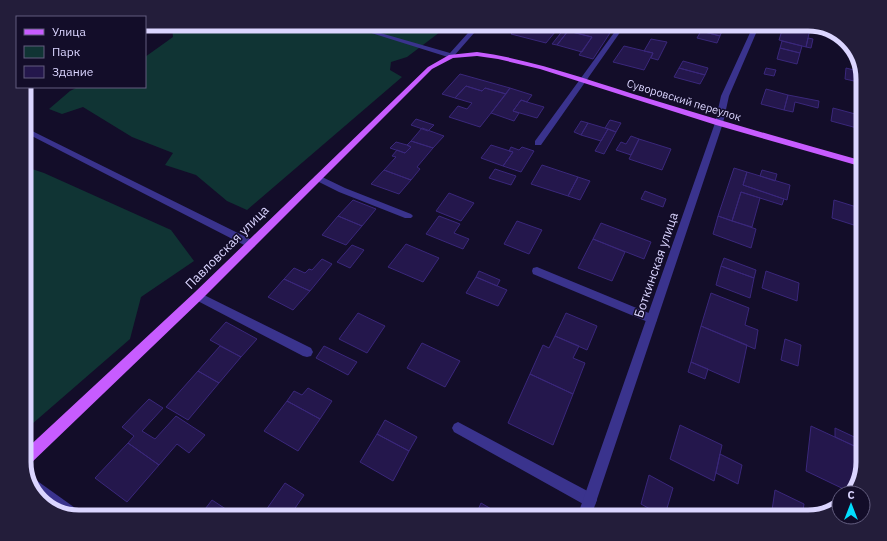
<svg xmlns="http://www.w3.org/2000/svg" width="887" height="541" font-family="'IBM Plex Sans',sans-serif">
  <rect width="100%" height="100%" fill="#130d29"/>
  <path fill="#103434" d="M178,24H471L470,28L460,30L444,29L407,57L391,62L390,70L402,77L247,210L227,201L196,175L165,165L173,153L132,137L83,107L62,114L49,109L70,91L78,87H145V57L173,37L172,28Z
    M29,168L44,173L171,230L194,261L141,297L130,339L24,431V176Z"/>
  <path fill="#24174c" stroke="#3a277b" d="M520,24L538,28L541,24L560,26L546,43L511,34Z
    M568,24H588L586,27L610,33L593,59L579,55L592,37L568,31L557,45L552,44Z
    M642,24H662L658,31L641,27Z
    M705,24H714L725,26L722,31L703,27Z
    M784,24L810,29L806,47L779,40Z
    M703,27L722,31L720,36L701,31Z
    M568,31L592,37L582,52L557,45Z
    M701,31L720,36L717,43L697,38Z
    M808,38L813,39L811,48L806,47Z
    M651,39L667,42L658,60L651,58L653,53L644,51Z
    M782,41L802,46L800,53L780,48Z
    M624,46L653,53L644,70L613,62Z
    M780,48L800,53L797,64L777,59Z
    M683,61L708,68L705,75L679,68Z
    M679,68L705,75L700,84L674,77Z
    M766,68L776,70L774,76L764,74Z
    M846,68L862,72L863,83L845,79Z
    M460,74L510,88L506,94L485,88L482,91L466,86L455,98L442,94Z
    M466,86L482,91L485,88L506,94L480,127L449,117L458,106L467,109L472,103L455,98Z
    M510,88L532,95L527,102L521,100L513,111L519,113L514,121L491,113Z
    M766,89L788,95L784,110L761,104Z
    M788,95L819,101L818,108L795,102L793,112L784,110Z
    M521,100L527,102L544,107L537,118L513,111Z
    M833,108L859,115L857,128L831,121Z
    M416,119L434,125L428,131L411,125Z
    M610,120L621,123L616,132L605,128Z
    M581,121L588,123L581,135L574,132Z
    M588,123L608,129L601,141L581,135Z
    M422,128L444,136L433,148L411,141Z
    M608,129L616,132L604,154L595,151Z
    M631,136L639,139L631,155L616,150L621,142L626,144Z
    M639,139L671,149L662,170L629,159Z
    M411,141L433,148L417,167L420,169L411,180L384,170L396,157L392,156L397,150L405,153L411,147L407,145Z
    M396,142L407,145L411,147L405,153L390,148Z
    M491,145L513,152L503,166L481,158Z
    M511,147L519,150L522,147L534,151L521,172L503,166L513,152L509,151Z
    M542,165L578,177L568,196L531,184Z
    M734,168L747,172L743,185L784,199L782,205L741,192L732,221L718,216Z
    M495,169L516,176L511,185L489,178Z
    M384,170L411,180L399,194L371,184Z
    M762,170L777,174L775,181L760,176Z
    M747,172L790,185L787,200L743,185Z
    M578,177L590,181L580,200L568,196Z
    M645,191L666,199L663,207L641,199Z
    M741,192L760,198L752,227L732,221Z
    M449,193L474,203L461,221L436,211Z
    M353,200L376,209L362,226L338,216Z
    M834,200L863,209V228L832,218Z
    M338,216L362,226L346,245L322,235Z
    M439,216L460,224L454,233L469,239L463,249L426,234Z
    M718,216L756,229L751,248L713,234Z
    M517,221L542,230L529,254L504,244Z
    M601,223L651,242L644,259L593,239Z
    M593,239L625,252L612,281L578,268Z
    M406,244L439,258L423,282L388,267Z
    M352,245L364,250L350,268L337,262Z
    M724,258L756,270L754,278L721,266Z
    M322,259L332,264L310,291L284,279L294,268L305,273L309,269L312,270Z
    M721,266L754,278L750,298L716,285Z
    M479,271L500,280L497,286L476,277Z
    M766,271L799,283L797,301L762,288Z
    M476,277L507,290L498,306L466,293Z
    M284,279L310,291L293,310L268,297Z
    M711,293L749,308L745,325L758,330L755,349L701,326Z
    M358,313L385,326L367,353L339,339Z
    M566,313L597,326L587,350L555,336Z
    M226,322L257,339L241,357L210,340Z
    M701,326L747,345L739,383L691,362Z
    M555,336L579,346L573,358L585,363L573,394L530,374L543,345L549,348Z
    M785,339L801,345L798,366L781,360Z
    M422,343L460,361L445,387L407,368Z
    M220,346L241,357L219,383L198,371Z
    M324,346L357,362L348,375L316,358Z
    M691,362L708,369L705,379L688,372Z
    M198,371L219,383L188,420L166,407Z
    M530,374L573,394L553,445L508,423Z
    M308,388L332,401L320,419L287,401L294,391L302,395Z
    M149,399L163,408L142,431L155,439L176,416L205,435L189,453L177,444L159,465L128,443L134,436L122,427Z
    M287,401L320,419L298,451L264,431Z
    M385,420L417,437L409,451L377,434Z
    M680,425L722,445L714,481L670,459Z
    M811,426L863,450V462L856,490L852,493L806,471Z
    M835,428L863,441V450L835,437Z
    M377,434L409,451L393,481L360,462Z
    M128,443L159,465L127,502L95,478Z
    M720,454L742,465L738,484L716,473Z
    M649,475L673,488L665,515L668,517H656L657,513L641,504Z
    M285,483L304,495L289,517H277L266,510Z
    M775,490L804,504L802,517H771Z
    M212,500L238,517H199Z
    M481,503L505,517H475Z"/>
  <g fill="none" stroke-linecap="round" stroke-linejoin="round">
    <path fill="#3a338d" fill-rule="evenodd" d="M616,30L621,31L541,145H535V141Z
      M318,175L345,188L411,214L413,216L411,218H405L339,192L315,180L314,178L315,176Z
      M537,267L656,316L657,319L656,322L652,324L648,322L533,274L532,271L533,268Z
      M198,292L311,348L313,352L311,356L307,357L303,356L194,299L193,296L194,293Z
      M458,422L595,495L597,500L595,505L590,507L585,505L454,432L452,428L454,424Z
      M29,475L78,510L79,517C53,510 36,503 27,476Z"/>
    <path fill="#3a338d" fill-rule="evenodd" d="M476,24H482L453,57L451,58L365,31L370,30L450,53Z
      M754,24H760L729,96L723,123L591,517H577L715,123L721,96Z
      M24,127L254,241L256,244L254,247H248L24,132Z"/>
    <path fill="#c75cff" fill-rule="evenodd" d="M477,52C536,60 593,82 650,99C721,121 792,141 863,161V167L716,125L540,69L498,59L477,56L453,58L432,69L202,299L29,465L24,466V451L194,293L428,67L449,55Z"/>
  </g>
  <g text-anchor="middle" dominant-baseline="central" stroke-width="3" stroke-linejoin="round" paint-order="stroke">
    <g font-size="11" fill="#dbd5ff" stroke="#130d29">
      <text transform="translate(684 100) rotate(17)">Суворовский переулок</text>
    </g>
    <g font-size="13" fill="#dbd5ff" stroke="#130d29">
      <text transform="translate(227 247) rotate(-45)">Павловская улица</text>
      <text transform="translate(656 265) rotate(-71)">Боткинская улица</text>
    </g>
  </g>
  <path d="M0 0H887V541H0ZM79 31H808A48 48 0 0 1 856 79V462A48 48 0 0 1 808 510H79A48 48 0 0 1 31 462V79A48 48 0 0 1 79 31Z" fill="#231d3a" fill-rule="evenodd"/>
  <path fill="none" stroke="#dbd5ff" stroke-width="5" d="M79 31H808A48 48 0 0 1 856 79V462A48 48 0 0 1 808 510H79A48 48 0 0 1 31 462V79A48 48 0 0 1 79 31Z"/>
  <rect x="16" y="16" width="130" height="72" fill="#130d29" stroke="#635d7f"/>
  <rect x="24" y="29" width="20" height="6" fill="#c75cff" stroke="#635d7f"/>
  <text x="52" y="36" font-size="12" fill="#dbd5ff">Улица</text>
  <rect x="24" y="46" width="20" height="12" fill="#103434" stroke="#635d7f"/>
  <text x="52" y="56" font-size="12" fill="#dbd5ff">Парк</text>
  <rect x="24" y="66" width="20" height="12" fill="#24174c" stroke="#635d7f"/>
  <text x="52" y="76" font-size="12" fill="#dbd5ff">Здание</text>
  <g transform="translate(851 505)"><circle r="19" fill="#130d29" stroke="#635d7f"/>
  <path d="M0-3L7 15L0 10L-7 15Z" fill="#01deff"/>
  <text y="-6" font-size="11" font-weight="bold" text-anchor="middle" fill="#dbd5ff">С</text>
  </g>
</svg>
